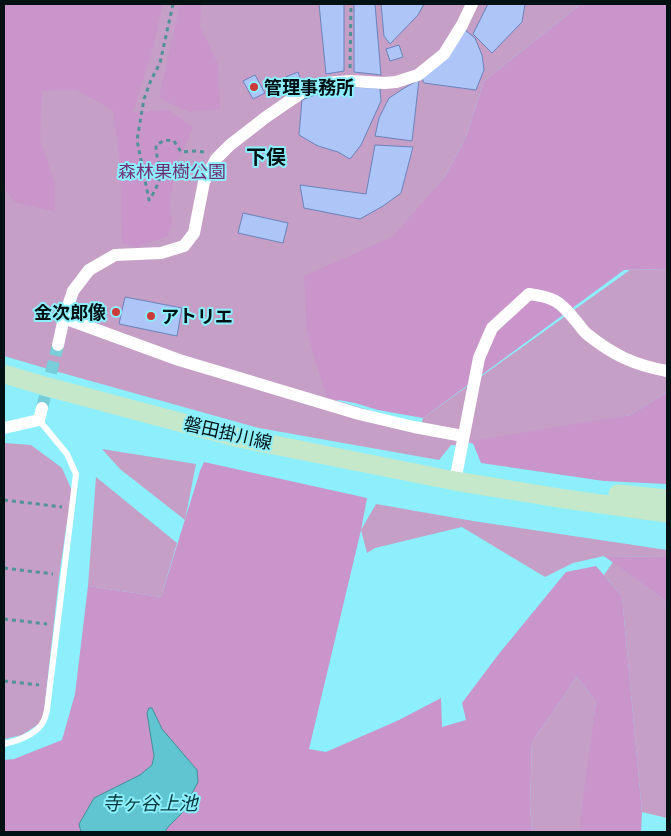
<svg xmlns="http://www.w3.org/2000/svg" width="671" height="836" font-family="Quicksand,'Noto Sans JP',sans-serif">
  <rect width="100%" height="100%" fill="#8ceffb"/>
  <path fill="#c59fc5" d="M4,4H581L484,81L466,137L444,178L426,200L307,333L338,401L421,426L423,418L630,270L667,269V392L630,415L474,444L463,441L462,446L451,445L439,460L259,428L55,371L4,356Z
    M4,443L31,445L62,468L73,493L66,528L59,577L43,721L22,735L4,739Z
    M102,449L196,464L185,520L120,469Z
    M96,477L177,543L161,597L88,586Z
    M376,504L473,521L667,550V557H666L604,556L573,563L545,577L462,527L375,548L367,553L361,530Z
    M613,562L667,602V818L642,812L622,596L604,575Z
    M577,677L596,702L581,832H532L530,806L532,742Z"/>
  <path fill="#c995cb" d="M4,4H163L153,48L133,112L169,110L193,127L175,169L170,204L172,223L168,236L137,247L122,243L120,163L113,110L76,90L42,91L40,139L55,184V212L15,202L4,189Z
    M180,4H201L200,27L218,64L220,109L189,112L159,98Z
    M581,4H667V269L624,270L423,418L378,410L355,403L327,398L307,333L304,276L392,237L444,178L466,137L484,81Z
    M667,392V484L604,481L481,463L472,441L630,415Z
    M204,462L367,498L361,530L309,749L326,752L399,720L441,698L442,727L466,720L462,703L498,655L566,572L596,566L622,596L642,812L641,832H581L580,821L596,702L577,677L532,742L530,806L532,832H4V760L14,759L62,740L75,694L88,586L161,597L200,471Z
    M604,556L666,557H667V602Z"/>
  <path fill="#60c5d1" stroke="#438f98" d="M149,708H152L162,729L197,770L198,782L182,813L168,827L165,832H81L79,824L94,798L140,775L152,765L154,756L147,713Z"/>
  <path fill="#aec5f8" stroke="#6a83be" d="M319,4H344V71L326,74Z
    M354,4H375L381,75L354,72Z
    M381,4H424L418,15L390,44L384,36Z
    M488,4H525L522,22L492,53L473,34Z
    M465,30L475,38L482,55L484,70L476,90L424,83L422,78Z
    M399,45L403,57L390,61L386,49Z
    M298,72L300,78L285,84L283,78Z
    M255,75L265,93L253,99L243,81Z
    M419,80L412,141L375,136L379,118L389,98L406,87Z
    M345,87L380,88L381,101L361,145L350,159L338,152L318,146L299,135L302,100L320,93Z
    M375,145L413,147L401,193L383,206L360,219L304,208L300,185L366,194Z
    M243,213L288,223L283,243L238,233Z
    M125,297L182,308L177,336L119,324Z"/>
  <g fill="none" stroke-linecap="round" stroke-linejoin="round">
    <path stroke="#77ced8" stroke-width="12" stroke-dasharray="12 6" stroke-linecap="butt" d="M42,408L58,345"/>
    <path stroke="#51929a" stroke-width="3" stroke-dasharray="4 4" stroke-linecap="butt" d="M173,4L160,63L151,80L144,99L137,140L149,200C155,192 161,179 160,169C158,160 156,155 156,145L165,140L174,141L181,152L196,151L205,152
      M350,68L351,4
      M4,500L62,507
      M4,568L53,574
      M4,619L47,624
      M4,681L39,685"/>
    <path stroke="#fff" stroke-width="6" d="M4,744C17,741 36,735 43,722C45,719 46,714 47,710L76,474L67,454L39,420"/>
    <path stroke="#fff" stroke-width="12" d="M64,318L179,360L359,414L414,427L463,436
      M58,345L64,318L73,291L89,270L115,255L161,253L184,246L194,233L204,182L216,159L230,145L266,117L307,89L326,83L350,81L384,83L396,82L418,75L444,54L462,25L472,4
      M4,428L39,420L42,408
      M455,481L479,358L492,328L529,294C553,297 560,301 575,320C579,324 582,330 587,334C613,355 634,365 667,371"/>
    <path stroke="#c5e8ca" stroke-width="19" d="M4,374L48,387L239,438L455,481L565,499L667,513
      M618,494L667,499"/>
  </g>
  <g fill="#ca3b39" stroke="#8ceffb" stroke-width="2">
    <circle cx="254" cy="87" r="5"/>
    <circle cx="116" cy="312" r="5"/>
    <circle cx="151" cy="316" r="5"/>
  </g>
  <g text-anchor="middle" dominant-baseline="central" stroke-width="4" stroke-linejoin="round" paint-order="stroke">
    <g font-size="18" font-weight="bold" fill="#001114" stroke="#8ceffb" text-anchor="start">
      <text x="264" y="87">管理事務所</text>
      <text x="106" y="312" text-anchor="end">金次郎像</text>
      <text x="161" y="316">アトリエ</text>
    </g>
    <g font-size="18" fill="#703173" stroke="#8ceffb">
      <text x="172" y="171">森林果樹公園</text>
    </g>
    <g font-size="18" fill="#001114" stroke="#8ceffb">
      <text transform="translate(228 433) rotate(13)">磐田掛川線</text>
    </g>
    <g font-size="19" font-style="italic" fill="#05383d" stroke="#8ceffb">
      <text x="150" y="803">寺ヶ谷上池</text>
    </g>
    <g font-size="20" font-weight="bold" fill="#001114" stroke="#8ceffb">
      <text x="266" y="156">下俣</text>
    </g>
  </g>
  <rect width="671" height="836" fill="none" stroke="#001114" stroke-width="10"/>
</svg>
